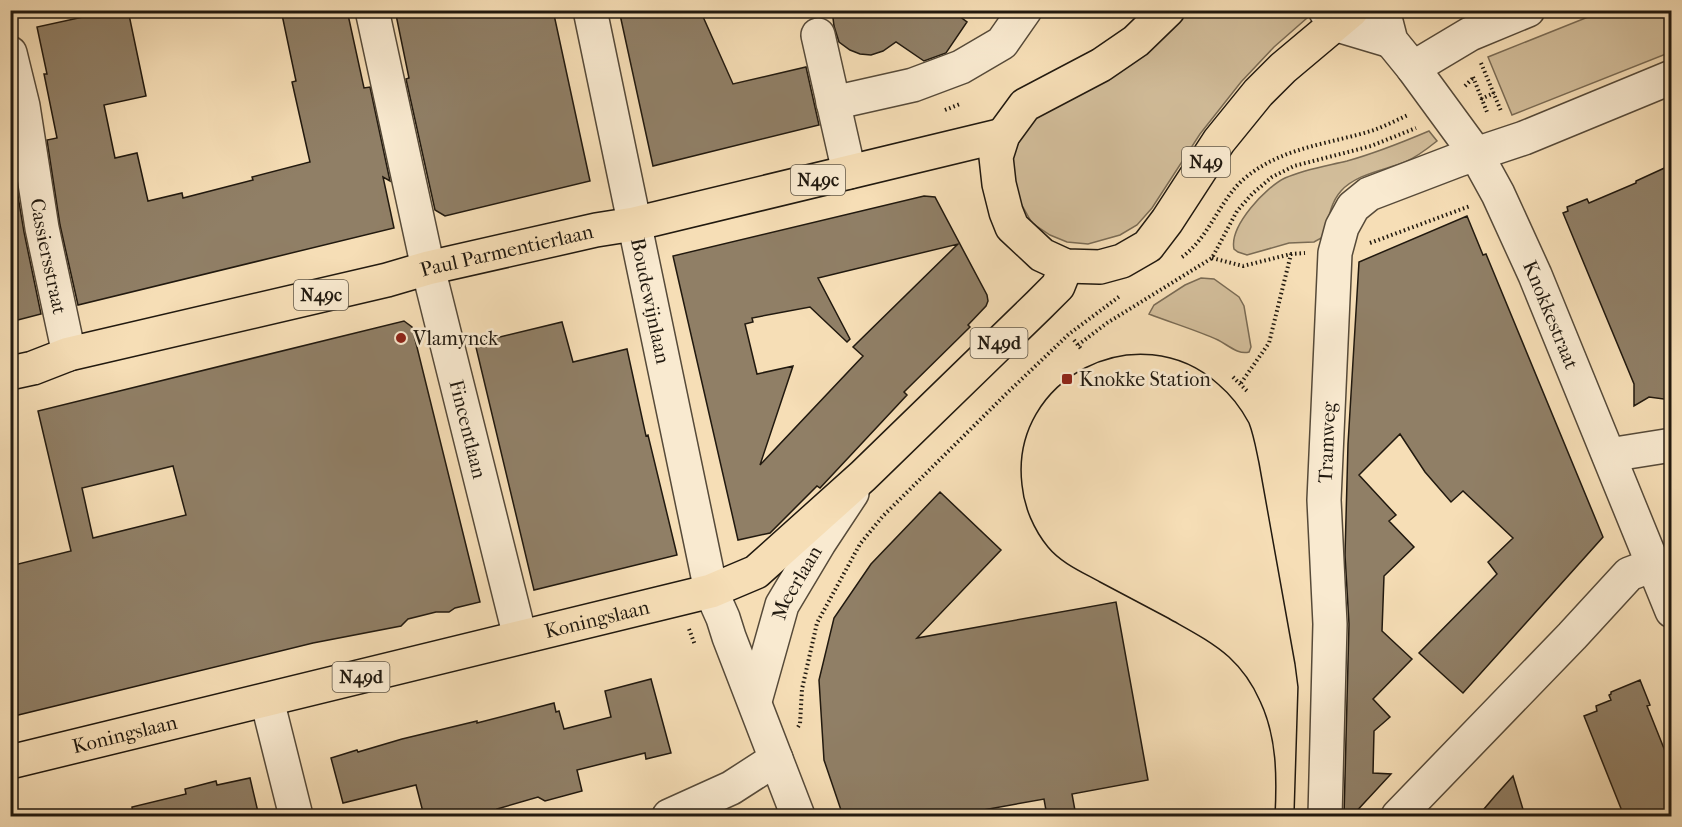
<svg xmlns="http://www.w3.org/2000/svg" width="1682" height="827" font-family="'IM FELL French Canon',serif">
  <rect width="100%" height="100%" fill="#f6deb6"/>
  <filter id="stains"><feTurbulence type="fractalNoise" baseFrequency=".00333" numOctaves="4"/><feColorMatrix values="0 0 0 0 .2 0 0 0 0 .09 0 0 0 0 .02 0 0 0 .5 -.17"/></filter>
  <radialGradient id="worn" r=".72"><stop offset=".6" stop-color="#630" stop-opacity="0"/><stop offset="1" stop-color="#630" stop-opacity=".3"/></radialGradient>
  <path fill="#d2bd9a" stroke="#7a6b54" stroke-width="1.5" d="M1180,11H1315L1274,47L1241,82L1200,134L1152,208L1137,225L1120,235L1088,244L1067,242L1050,235L1032,223L1019,200L1013,183L1012,157L1023,131L1039,113Z
    M1603,11H1671V52L1512,115L1488,57Z
    M1429,131L1437,141C1427,149 1417,157 1405,162C1385,170 1356,174 1341,191C1330,203 1328,221 1325,236L1314,242L1289,243L1247,255L1238,252L1234,249C1229,226 1266,187 1285,178C1305,169 1326,166 1347,161C1376,153 1403,142 1429,131Z
    M1201,278L1214,279L1239,297L1244,306L1251,347L1249,352C1238,355 1228,345 1218,340C1196,330 1172,323 1149,314L1154,305L1185,285Z"/>
  <path fill="#907f66" stroke="#21190f" stroke-width="1.5" fill-rule="evenodd" d="M115,10H128L146,96L104,105L115,158L137,153L148,201L182,193L183,198L253,180L252,177L310,162L292,82L296,81L281,10H347L364,88L370,87L390,181L383,177L394,228L78,305L60,225L47,140L57,138L44,74H47L37,27Z
    M395,10H553L590,181L445,216L435,210L406,79L409,78Z
    M619,10H700L733,84L806,67L819,125L653,166Z
    M832,10H951L967,22L946,53L924,61L896,42L883,51L871,55L860,54L850,50L839,42L834,26Z
    M10,148L24,232L41,314L10,322Z
    M1671,165V400L1649,397L1634,406V384L1563,213L1568,211L1567,207L1587,199L1589,203L1636,183V181Z
    M924,196L935,197L987,295L988,301L986,306L968,325L970,327L904,392L907,395L820,488L817,486L770,533L738,540L673,256ZM958,244L853,347L863,356L760,465L793,366L757,374L745,324L753,322L752,318L810,307L847,342L850,339L818,278Z
    M1467,216L1483,255L1486,254L1603,537L1463,693L1419,653L1497,574L1488,562L1513,538L1463,491L1451,502L1425,472L1400,434L1359,475L1396,515L1389,521L1414,547L1384,576L1382,631L1412,659L1373,699L1390,717L1374,731L1373,773L1391,774L1352,816H1344L1349,624L1345,555L1348,444L1359,262Z
    M404,321L412,327L480,602L455,608L449,612H436L408,619L401,626L313,643L10,717V566L71,551L38,411ZM173,466L186,515L93,538L82,488Z
    M562,322L573,362L627,349L646,436L648,435L677,555L534,590L475,343Z
    M940,492L1001,550L917,638L1116,602L1148,780L1072,794L1076,816H1047L1044,799L950,816H843L824,760L819,680L834,618L871,564Z
    M651,679L671,753L646,759L645,753L577,770L582,791L545,801L538,797L497,809L499,816H424L416,785L343,803L331,758L357,750L358,752L402,739L477,721V723L554,703L556,712L559,711L564,729L611,717L605,691Z
    M1640,680L1650,705L1647,706L1671,766V816H1624L1584,716L1597,711L1596,706L1611,700L1609,695L1611,694V692Z
    M1513,776L1525,816H1478L1495,796Z
    M250,778L258,812L242,816H133L132,807L186,794L185,789L216,781L217,785Z"/>
  <g fill="none" stroke-linecap="round" stroke-linejoin="round">
    <g stroke="#564a39" stroke-width="36">
      <g id="minor">
        <path id="s1" d="M372,10L428,268L520,637"/>
        <path id="s2" d="M590,10L711,591L723,618L729,637L798,816"/>
        <path d="M1325,10L1334,24L1391,41"/>
        <path id="s3" d="M1383,10L1391,41L1413,68L1476,154L1498,194L1535,275L1672,611"/>
        <path d="M818,35L849,172"/>
        <path id="s4" d="M10,53L23,106L42,228L69,354"/>
        <path d="M1413,68L1470,34L1528,10"/>
        <path d="M833,103L913,85L961,67L1002,43L1025,10"/>
        <path d="M1609,455L1672,445"/>
        <path d="M267,700L296,816"/>
        <path id="s5" d="M755,701L782,605L819,543L852,493"/>
        <path d="M669,816L731,788L776,759"/>
        <path id="s6" d="M1325,816L1330,624L1324,500L1335,253L1342,227L1353,207L1369,194L1458,160L1524,138L1672,77"/>
        <path d="M1398,816L1572,636L1629,574L1653,565"/>
      </g>
    </g>
    <g stroke="#21190f" stroke-width="36">
      <g id="major">
        <path d="M1168,10L1136,41L1101,65L1025,105L1003,135L996,157L999,184L1006,212L1012,227L1042,255L1066,266L1100,267L1122,261L1148,246L1167,221L1219,141L1258,93L1283,68L1352,10"/>
        <path id="s7" d="M10,373L33,368L69,354L387,280L428,268L596,230L634,224L1003,135"/>
        <path id="s8" d="M10,762L711,591L756,572L863,476L1039,305L1058,286L1066,266"/>
      </g>
    </g>
    <path stroke="#21190f" stroke-width="4" stroke-dasharray="1.5 3" stroke-linecap="butt" d="M1481,63L1501,111
      M1473,77L1487,112
      M1465,86L1473,78
      M1481,99L1494,93
      M945,110L960,104
      M1370,243L1470,206
      M1182,257C1210,237 1219,200 1245,178C1282,147 1330,144 1374,130C1385,126 1397,120 1408,115
      M1212,258L1243,266L1291,254L1305,253
      M1074,340L1082,350
      M1078,345L1107,323L1212,258L1237,211L1252,194L1272,177L1294,166L1371,146L1416,128
      M1233,377L1247,391
      M1241,383L1269,343L1291,254
      M689,629L695,645
      M798,727L800,724L802,689L817,623L860,544L883,516L1006,394L1069,334L1120,296"/>
    <use href="#minor" stroke="#f9ead0" stroke-width="33"/>
    <use href="#major" stroke="#f6deb6" stroke-width="33"/>
    <path stroke="#21190f" stroke-width="1.5" d="M1275,816C1277,777 1277,737 1260,701C1253,685 1242,669 1229,657C1211,641 1189,630 1168,618C1145,606 1123,594 1100,582C1082,572 1061,563 1048,547C1034,530 1024,507 1022,485C1009,378 1139,313 1218,384C1231,395 1241,408 1249,423C1254,436 1256,449 1259,463L1295,664L1298,687L1294,816"/>
  </g>
  <g fill="#8f2418" stroke="#f9ead0" stroke-width="2">
    <circle cx="401" cy="338" r="6"/>
    <rect x="1061" y="373" width="12" height="12" rx="3"/>
  </g>
  <g text-anchor="middle" dominant-baseline="central" stroke-width="5" stroke-linejoin="round" paint-order="stroke">
    <g fill="#f9ead0" stroke="#625849" stroke-width="1.5">
      <rect x="1182" y="147" width="48" height="30" rx="4.5"/>
      <rect x="791" y="165" width="54" height="30" rx="4.5"/>
      <rect x="294" y="280" width="54" height="30" rx="4.5"/>
      <rect x="970.5" y="328" width="57" height="30" rx="4.5"/>
      <rect x="332.5" y="662" width="57" height="30" rx="4.5"/>
    </g>
    <g font-size="18" font-weight="bold" fill="#21190f">
      <text x="1206" y="162">N49</text>
      <text x="818" y="180">N49c</text>
      <text x="321" y="295">N49c</text>
      <text x="999" y="343">N49d</text>
      <text x="361" y="677">N49d</text>
    </g>
    <g font-size="20" fill="#21190f" stroke="#f9ead0">
      <text stroke="none"><textPath href="#s7" startOffset="512">Paul Parmentierlaan</textPath></text>
      <text stroke="none"><textPath href="#s4" startOffset="207">Cassiersstraat</textPath></text>
      <text stroke="none"><textPath href="#s2" startOffset="297">Boudewijnlaan</textPath></text>
      <text stroke="none"><textPath href="#s3" startOffset="351">Knokkestraat</textPath></text>
      <text stroke="none"><textPath href="#s1" startOffset="430">Fincentlaan</textPath></text>
      <text stroke="none"><textPath href="#s6" startOffset="374">Tramweg</textPath></text>
      <text stroke="none"><textPath href="#s5" startOffset="126">Meerlaan</textPath></text>
      <text stroke="none"><textPath href="#s8" startOffset="604">Koningslaan</textPath></text>
      <text stroke="none"><textPath href="#s8" startOffset="118">Koningslaan</textPath></text>
    </g>
    <g font-size="20" fill="#21190f" stroke="#f9ead0" text-anchor="start">
      <text x="413" y="338">Vlamynck</text>
      <text x="1079" y="379">Knokke Station</text>
    </g>
  </g>
  <rect width="1682" height="827" fill="none" stroke="#f6deb6" stroke-width="36"/>
  <rect x="12" y="12" width="1658" height="803" fill="none" stroke="#21190f" stroke-width="3"/>
  <rect x="18" y="18" width="1646" height="791" fill="none" stroke="#21190f" stroke-width="1.5"/>
  <rect width="100%" height="100%" filter="url(#stains)"/>
  <rect width="100%" height="100%" fill="url(#worn)"/>
</svg>
